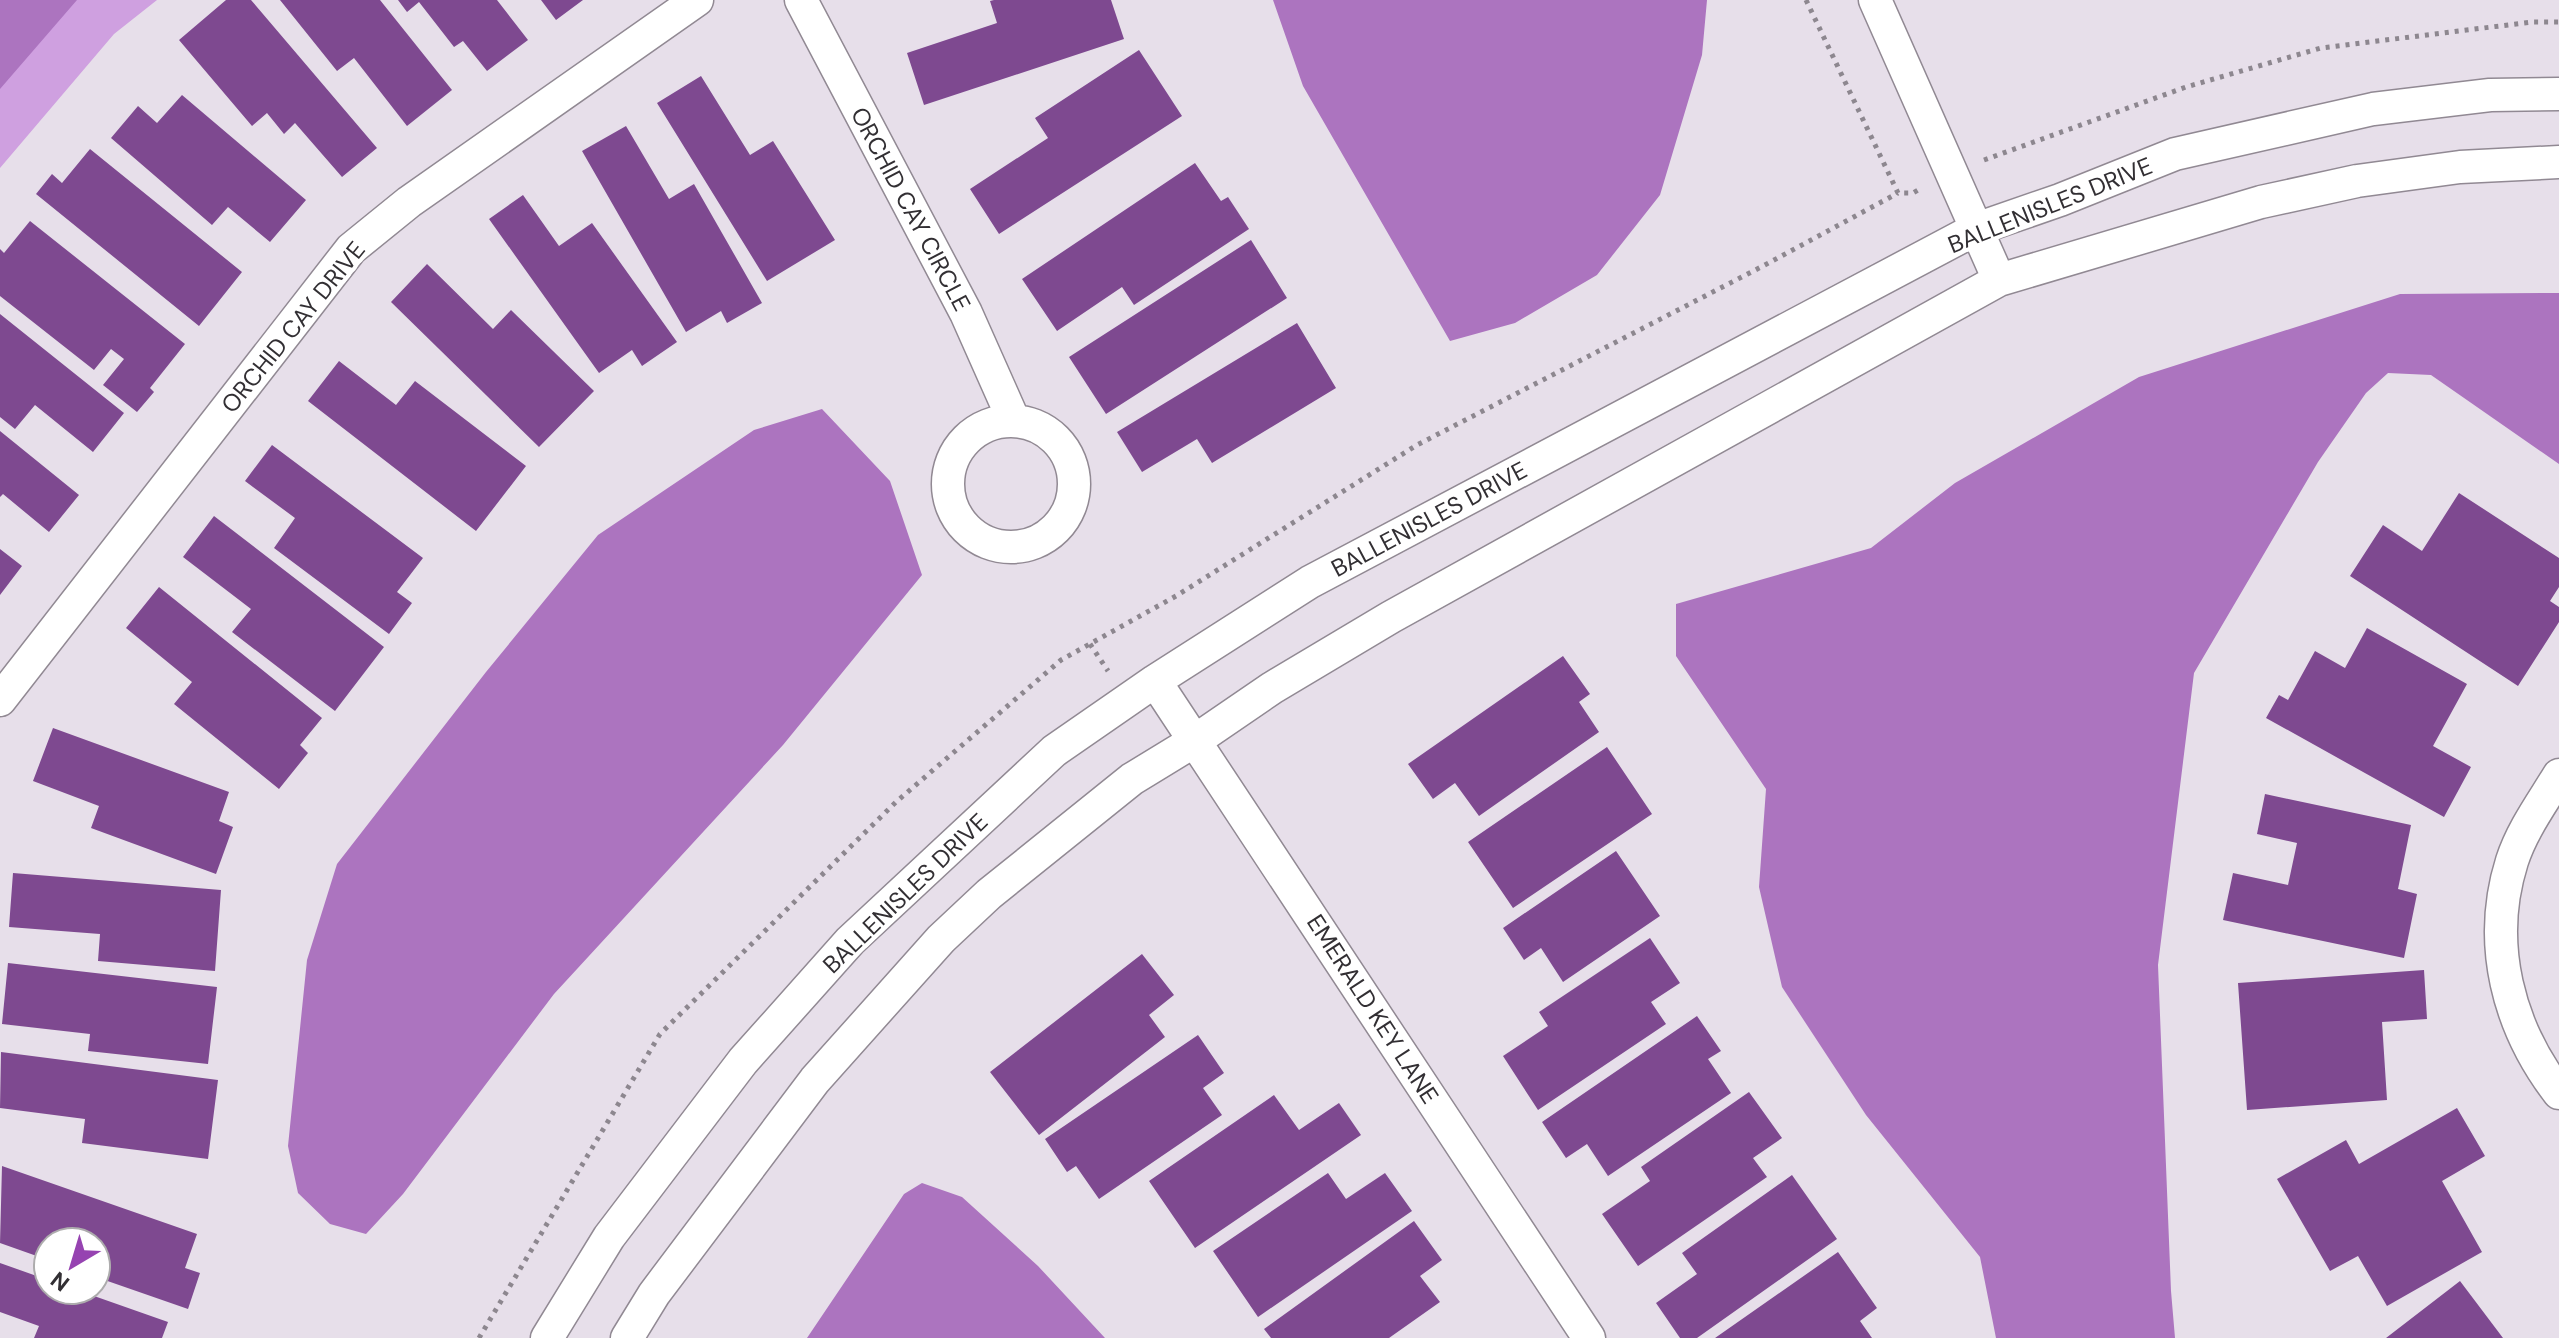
<svg xmlns="http://www.w3.org/2000/svg" width="2559" height="1338" font-family="'DM Sans',sans-serif">
  <rect width="100%" height="100%" fill="#e7dfea"/>
  <path fill="#cfa0e0" d="M0,0H157L114,34L0,168Z"/>
  <path fill="#ac74bf" d="M0,0H77L0,89Z
    M1273,0H1707L1702,55L1660,195L1597,275L1515,323L1450,341L1303,86Z
    M2559,293V464L2431,375L2388,373L2366,393L2318,462L2194,673L2158,965L2171,1291L2175,1338H1996L1980,1257L1866,1115L1782,987L1759,887L1766,789L1676,656V604L1871,548L1955,483L2139,377L2400,294Z
    M822,409L890,481L922,575L783,745L554,994L403,1194L366,1234L330,1224L298,1193L288,1146L307,960L337,864L486,672L598,535L754,430Z
    M922,1183L962,1197L1038,1266L1105,1338H807L904,1194Z"/>
  <path fill="#7e4990" d="M226,0H251L377,148L342,177L295,123L284,134L267,113L252,126L179,40Z
    M280,0H380L452,90L407,126L354,58L337,71Z
    M398,0H497L528,40L487,71L463,41L454,47L419,2L407,12Z
    M541,0H583L556,20Z
    M994,0H1111L1124,39L924,105L907,53L997,23L990,1Z
    M1139,50L1182,116L999,234L970,189L1048,138L1035,118Z
    M701,76L750,155L773,141L835,240L767,281L657,103Z
    M182,95L306,200L270,242L228,207L212,225L111,138L138,106L157,123Z
    M626,126L669,199L694,184L762,303L727,323L721,311L686,332L582,151Z
    M90,149L242,272L199,326L36,194L52,174L62,183Z
    M1195,163L1221,201L1228,197L1249,229L1134,305L1122,287L1057,331L1022,279Z
    M523,195L559,246L592,223L677,342L642,366L632,350L599,373L489,219Z
    M30,221L185,344L150,388L154,392L137,412L103,385L124,359L111,349L94,370L0,296V249L4,253Z
    M1251,240L1287,298L1106,414L1069,357Z
    M427,264L493,329L511,310L594,391L539,447L391,302Z
    M0,314L124,413L93,452L35,405L15,429L0,417Z
    M1297,323L1336,388L1212,463L1197,439L1142,472L1117,432Z
    M339,361L396,405L415,381L526,466L476,531L308,401Z
    M0,431L79,495L49,532L3,494L0,497Z
    M272,445L423,558L397,592L412,603L389,634L274,548L295,518L245,481Z
    M2459,493L2559,558V587L2550,601L2559,607V622L2518,686L2350,576L2383,525L2422,551Z
    M214,516L384,647L335,711L232,632L251,609L183,557Z
    M0,549L22,566L0,595Z
    M159,587L322,718L300,745L308,753L279,789L174,704L192,682L126,628Z
    M2367,628L2467,684L2433,746L2471,767L2444,817L2266,718L2279,695L2288,700L2315,651L2345,668Z
    M1563,656L1590,694L1579,702L1599,732L1479,816L1455,783L1433,799L1408,764Z
    M53,728L229,792L219,821L233,827L216,874L91,828L99,806L33,781Z
    M1607,747L1652,814L1513,908L1468,842Z
    M2265,794L2411,825L2398,889L2417,894L2404,958L2223,920L2233,873L2288,885L2297,843L2257,834Z
    M1616,851L1660,916L1563,982L1541,948L1524,960L1503,928Z
    M13,873L221,890L215,971L98,961L100,934L9,927Z
    M1650,938L1680,983L1651,1002L1666,1024L1538,1110L1503,1056L1548,1026L1539,1012Z
    M1142,954L1174,995L1149,1015L1165,1037L1039,1135L990,1072Z
    M8,963L217,987L208,1064L88,1051L90,1034L2,1024Z
    M2424,970L2427,1019L2382,1022L2387,1100L2247,1110L2238,983Z
    M1697,1016L1721,1051L1708,1059L1731,1093L1608,1176L1587,1144L1566,1158L1542,1122Z
    M1198,1035L1224,1073L1203,1088L1222,1115L1099,1199L1076,1166L1067,1172L1045,1139Z
    M1,1052L218,1080L208,1159L82,1143L85,1119L0,1108Z
    M1749,1092L1782,1138L1753,1158L1767,1177L1638,1266L1602,1214L1650,1181L1641,1167Z
    M1274,1095L1299,1130L1339,1103L1361,1135L1195,1248L1149,1181Z
    M2457,1108L2485,1156L2442,1181L2482,1252L2387,1306L2358,1256L2330,1271L2277,1179L2346,1140L2359,1164Z
    M2,1166L197,1234L185,1268L200,1273L188,1309L96,1277V1242H48V1260L0,1243Z
    M1328,1173L1346,1199L1385,1173L1412,1211L1258,1317L1213,1251Z
    M1792,1175L1837,1239L1697,1338H1680L1656,1303L1697,1274L1682,1253Z
    M1414,1221L1442,1260L1420,1276L1440,1302L1389,1338H1271L1264,1329Z
    M1838,1252L1877,1308L1860,1321L1872,1338H1715Z
    M0,1263L48,1280V1290H77L168,1322L162,1338H34L39,1326L0,1312Z
    M2460,1281L2503,1338H2386Z"/>
  <g fill="none" stroke-linecap="round" stroke-linejoin="round">
    <g stroke="#918993" stroke-width="35">
      <path id="minor" d="M801,0L966,313L1014,421
        M1875,0L1999,280
        M948 484a63 63 0 1 1 126 0a63 63 0 1 1-126 0Z
        M1155,681L1589,1338
        M0,700L351,249L409,202L697,0
        M2559,775C2542,803 2522,830 2512,861C2486,943 2508,1027 2559,1093
        M547,1338L609,1237L743,1061L850,941L1054,751L1155,681L1310,582L1976,229L2060,200L2175,154L2373,109L2490,95L2559,94
        M627,1338L654,1294L815,1080L941,939L989,894L1132,779L1196,740L1272,688L1391,617L1999,280L2261,202L2357,181L2460,167L2559,162"/>
    </g>
    <path stroke="#8d878f" stroke-width="5" stroke-dasharray="4 6" stroke-linecap="butt" d="M1806,0L1898,193H1913L1920,189
      M1984,160L2186,87L2321,48L2532,22H2559
      M1090,644L1108,671
      M479,1338L660,1034L896,802L1061,660L1176,596L1417,445L1763,266L1898,193"/>
    <use href="#minor" stroke="#fff" stroke-width="32"/>
  </g>
  <g text-anchor="middle" dominant-baseline="central" stroke-width="8" stroke-linejoin="round" paint-order="stroke">
    <g font-size="24" fill="#322f33" stroke="#fff">
      <text transform="translate(2050 205) rotate(-22)">BALLENISLES DRIVE</text>
      <text transform="translate(911 209) rotate(62)">ORCHID CAY CIRCLE</text>
      <text transform="translate(293 327) rotate(-51)">ORCHID CAY DRIVE</text>
      <text transform="translate(1429 519) rotate(-28)">BALLENISLES DRIVE</text>
      <text transform="translate(905 893) rotate(-44)">BALLENISLES DRIVE</text>
      <text transform="translate(1373 1009) rotate(57)">EMERALD KEY LANE</text>
    </g>
  </g>
  <g transform="translate(72 1266) rotate(218)"><circle r="38" fill="#ffffff" stroke="#adacad" stroke-width="2"/>
  <path d="M0-6L14 30L0 20L-14 30Z" fill="#9643b1"/>
  <text y="-12" font-size="22" font-weight="bold" text-anchor="middle" fill="#322f33">N</text>
  </g>
</svg>
